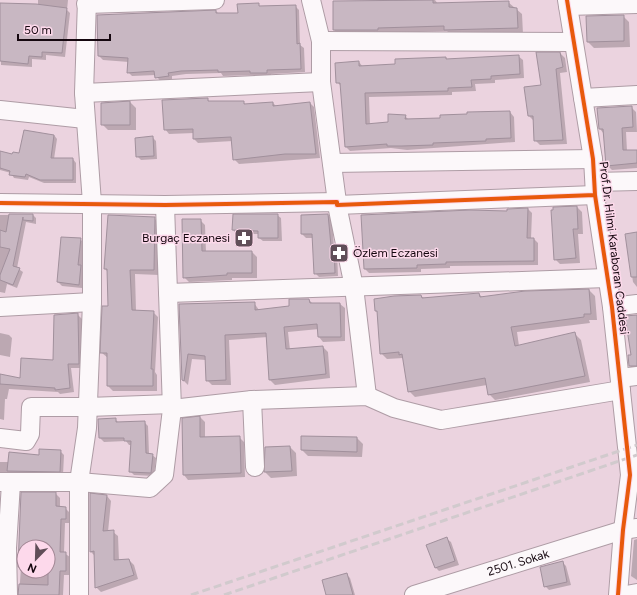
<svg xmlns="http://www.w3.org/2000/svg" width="637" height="595" font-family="Figtree,sans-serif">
  <rect width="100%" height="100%" fill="#ebd3df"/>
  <path fill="#0003" fill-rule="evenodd" d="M38,0H68L67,10L70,13L65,57L46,55V60L32,59V67L1,65L0,4L38,5Z
    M395,0H435L438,4L508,2L522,14L523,34L451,35L447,31L339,35L334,30Z
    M258,4L260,7L295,6L299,10L300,45L304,48L305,72L271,74V76L255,77L253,75L223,76L221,73L186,74L172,76V80L160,81L156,75L132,76L128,72L129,62L103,60L99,56L216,11L219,14H239Z
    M623,16L629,22L630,47L594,48L588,42Z
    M560,53L565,58L567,72L560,73L567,144L540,145L535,140L534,121L529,116Z
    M518,56L523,60L524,78L495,80V83L475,84L476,91L452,92V95L369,97L370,125L389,123L405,116L409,120L442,119L510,112L514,117L515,142L407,150L391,148L350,151L346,147L341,86L337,82L359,62L363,67L396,65L446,58L448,60Z
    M207,99L210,102H243L246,105L273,103L277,107L310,103L314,107L320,158L239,164L234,159L233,141L198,143L194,139V133L169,134L165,129Z
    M130,102L136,108V130H108L102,124Z
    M631,107L636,112L637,132H626L627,151L637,154V168L612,170L607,165L604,134L600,129Z
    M54,135L57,139L54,159H73L76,163V183H44L29,177L28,180L14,178L11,173L0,170V152L13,156L20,154Z
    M152,137L156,141L157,159L141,160L137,156Z
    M577,207L582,212L583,234H578L580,263L560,264L555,259Z
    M528,209L532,213L531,239H534L538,243V265L450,266V268L421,269V272L369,273L365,269L362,216L508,212Z
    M0,215H33L36,218V224L26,222L17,268L23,272L17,288L7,284L5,293L0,292Z
    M234,215H277L281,218L282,241H263L259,238V234H237L233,230Z
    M328,215L332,219L334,248L337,251L338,276L319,277L315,273L313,238H306L302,234V216Z
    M154,218L159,223V275L135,274L136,311L153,312L158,317L155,372L157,375V391H113L108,386V358L102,353L109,307L108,272L105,269Z
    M200,220L205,225L206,252H252L257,257V278H232V280L189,282L184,277Z
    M637,233V287L633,282L626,235Z
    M80,239L84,243L82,267L85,270L82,288L62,286L58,282Z
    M589,290L595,296L597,320H589L590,323L517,332L519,346L575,334L581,340L590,382L495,400L489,394L487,385L415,397L409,391L403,358L387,359L381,353L378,313L376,311L421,296L424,298L479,294L483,298Z
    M309,300L313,304H340L345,308V341L323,342L319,337V329L288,332L290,350L323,347L328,352L330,378L275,385L270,380L268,337L229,340L231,385H212L207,380L206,360L192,359L188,385L183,380L180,305L254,303L259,310L290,307Z
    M77,314L82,319V368H71L74,392L60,394L58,392L9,389L7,399H5L4,420L0,419V375L21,379L54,361Z
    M637,315V370H634L630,366L632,356L626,317Z
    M0,333L9,335L12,338L10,357L0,355Z
    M200,417L205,422V438L239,437L244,442L245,477L188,480L184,475L183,419Z
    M116,420L119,423L144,422L148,426L149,454L152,455L156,458L154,476L134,475L130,471L132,445H129L126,441L104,442L100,438Z
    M357,438L363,444L362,457L308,456L302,450Z
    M290,447L296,453L297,476L271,478L265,472Z
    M60,451L64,455L63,475H19L0,473V462H9Z
    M22,494H56L60,498V508H65L69,512V523H65L64,553L70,557V575H64L63,595H19L21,568L19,567V548ZM24,547H48V571H24Z
    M107,496L111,501L108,532H113L118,536L119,561L129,560L134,565L138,579L101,592L96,587L95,556L90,551Z
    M447,539L451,542L459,565L439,571L435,567Z
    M637,539V580L631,576L634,540Z
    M562,562L566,566L571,585L549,590L545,586Z
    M346,574L350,578L355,595H327Z"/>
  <path fill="#c8b7c2" stroke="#a1909c" d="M433,0V3L509,1V7L517,8L518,28L444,30V26L378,28V30H333V1Z
    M0,3L36,4L67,8L62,53L42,52V57L29,56L28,64L0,61Z
    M259,3V6L296,5L297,44L300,43L301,69L267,70V73H250V71L218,72V70L181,71L168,73L169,76L155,78L154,71L127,73L128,58L98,56L97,15L216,10V13H238L237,4Z
    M624,15V41L587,42L586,16Z
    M536,52H560L563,67L556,69L563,140L534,141L533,116H528L524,87L541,85Z
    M519,55L520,74L491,76V79L471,80L472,87L448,88V91L365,93L366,124L388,122V114L406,115L405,119L440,118V115L467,114V112L510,111L511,138L486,139V141L433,143V145L402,146H387V144L345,147L340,83H336L335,63L359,61V66L395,64V59L446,57V59Z
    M208,98V101H244V104L273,102V106L310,102L316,154H285L233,160L231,137L193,139V129L164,130L162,100Z
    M130,101V125H101V103Z
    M632,106L633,127L622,128L623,150H637V163L606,166L603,129H599L597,108Z
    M24,130L54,135L51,158H73V180H40L26,174L25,177L9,175L10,171L0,168V151L12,154L13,152L19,153Z
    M153,136L154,156L136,157L135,138Z
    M577,206L578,229H573L576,258L554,260L551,210H553V207Z
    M528,208L527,238H534V261L446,262V264L417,265V268L364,269L361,215L470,210L507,211V209Z
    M9,214H33V221L23,220V217L13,266L20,268L13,285L0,280V275L10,249L0,247V230L6,232Z
    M233,214H278V238H258V231L232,230Z
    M328,214L331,246H334L335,273L314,274L312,234H301V215Z
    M108,215L155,217L154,270H130L132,310L154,311L151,369H153V386H107V353H100L102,306H108L107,269H104Z
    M182,219H201L202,251H252V273H227V275L183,278Z
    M637,232V277H631L625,234Z
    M61,237L81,238L78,265H81L79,285L57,282Z
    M589,289L591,314H584V317L511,327L515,346L575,332L585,376L488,395L485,378L408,392L402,354L399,355V352L380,354L377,311H375L374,299L394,296L421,295L422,298L479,293L480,297L525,291Z
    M289,299H309L310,303H340L341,337H318L317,324L284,327L286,349L323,346L326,374L269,380L266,333L225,335L226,380L206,381L205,356L188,354L184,381L182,380L179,304L255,302V310L289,306Z
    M78,313L79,364H68L70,388L55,390V388L0,384V374L20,378L21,358L53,360L54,315Z
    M637,315V366H629L628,355H631L625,316Z
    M200,416V437L240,436L241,473L183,475L182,418Z
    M116,418V422L145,421L146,453L153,454L151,473L129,472L131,441H124V438H99L98,419Z
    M301,436L357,437V452L301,450Z
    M290,446L292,471L264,472L265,447Z
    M39,449L61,450L60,472L7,471L9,452L39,455Z
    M21,492H56V506L66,507V519H61L60,552H66V571H60L59,595H18L19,584L48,585V547L24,546V567H18Z
    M90,493L107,495L103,531L114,530V560L129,559L134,575L95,588L94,551L90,552Z
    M447,537L455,561L435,568L426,545Z
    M563,561L567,582L544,587L540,567Z
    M347,573L353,595H326L322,580Z"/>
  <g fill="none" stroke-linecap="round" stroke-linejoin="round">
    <g stroke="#ae9ca5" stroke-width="20">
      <g id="minor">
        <path d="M311,0L321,41V82L337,202"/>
        <path d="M567,0L593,159L595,195L612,307L630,475L623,530L618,595"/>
        <path d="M86,4L215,0"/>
        <path d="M568,6L637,4"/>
        <path d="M321,41L573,42"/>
        <path d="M84,93L321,82"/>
        <path d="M583,98L637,95"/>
        <path d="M0,110L85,119"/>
        <path d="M332,163L593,159"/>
        <path d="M595,182L637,181"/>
        <path d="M0,203L165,205L337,202V205L595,195"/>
        <path d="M337,205L354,287L367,396"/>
        <path d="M168,293L607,278"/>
        <path d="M0,307L92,302"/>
        <path d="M612,307L637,304"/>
        <path d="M620,378L637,376"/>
        <path d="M252,400L255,467"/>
        <path d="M172,409L252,400L367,396L394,408L441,420L621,390"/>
        <path d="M0,438L26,441L30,434L31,407H88L172,404"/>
        <path d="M0,482H79L150,488L164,475L172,409L165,205"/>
        <path d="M8,595L7,548L11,483"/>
        <path d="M79,595V482L87,428L92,302V203L84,93L87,0"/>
        <path id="s1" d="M414,595L623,530L637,528"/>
        <path d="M626,595L637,593"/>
      </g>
    </g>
    <use href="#minor" stroke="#fcf8fa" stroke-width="18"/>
    <path stroke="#d1cacd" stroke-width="3" stroke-dasharray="8 4" stroke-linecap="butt" d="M191,595L637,445
      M224,595L637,455"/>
    <g stroke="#fdd9eb" stroke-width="6">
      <path id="cycleway" d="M567,0L593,159L595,195L612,307L630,475L623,530L618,595
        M0,203L165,205L337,202V205L595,195"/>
    </g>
    <use href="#cycleway" stroke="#e8590c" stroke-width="4"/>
  </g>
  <defs>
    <g id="pharmacy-square" transform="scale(1)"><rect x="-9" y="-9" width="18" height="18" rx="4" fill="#604e58" stroke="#fdd9eb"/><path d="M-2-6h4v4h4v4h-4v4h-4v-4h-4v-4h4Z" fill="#fff"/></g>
  </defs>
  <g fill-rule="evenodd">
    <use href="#pharmacy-square" x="244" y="238"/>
    <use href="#pharmacy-square" x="339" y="253"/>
  </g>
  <g text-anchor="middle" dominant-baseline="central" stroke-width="3" stroke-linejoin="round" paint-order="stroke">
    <g font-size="12" fill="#15070f" stroke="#fdd9eb" text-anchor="end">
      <text x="230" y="238">Burgaç Eczanesi</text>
      <text x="353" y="253" text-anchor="start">Özlem Eczanesi</text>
    </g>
    <g font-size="12" fill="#15070f" stroke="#fdd9eb">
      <text transform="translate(614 248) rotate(83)">Prof.Dr. Hilmi Karaboran Caddesi</text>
      <text stroke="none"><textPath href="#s1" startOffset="109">2501. Sokak</textPath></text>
    </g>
  </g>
  <g transform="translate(36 559) rotate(203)"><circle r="19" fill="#fdd9eb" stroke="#a08593"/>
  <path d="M0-3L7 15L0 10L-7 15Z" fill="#604e58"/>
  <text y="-6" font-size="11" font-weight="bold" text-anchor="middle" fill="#15070f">N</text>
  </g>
  <path d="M18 34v6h92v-6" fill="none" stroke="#15070f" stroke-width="2"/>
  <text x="24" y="34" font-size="12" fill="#15070f" stroke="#fdd9eb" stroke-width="3" paint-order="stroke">50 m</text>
</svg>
